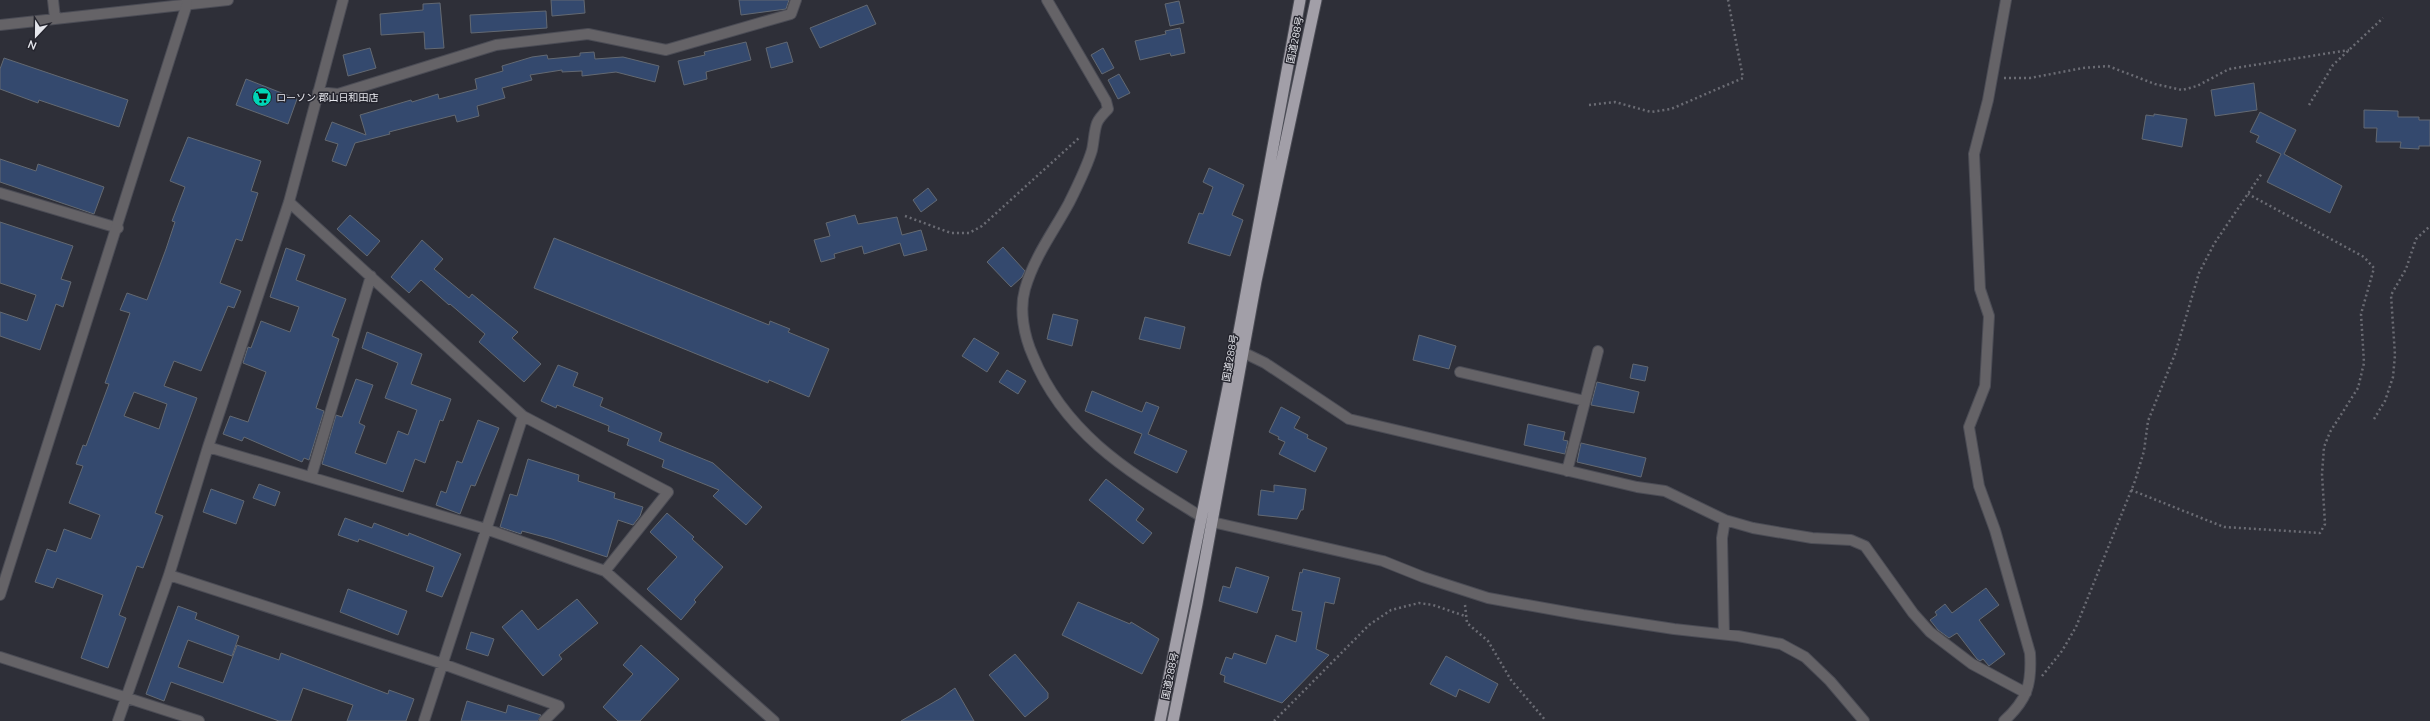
<svg xmlns="http://www.w3.org/2000/svg" width="2430" height="721" font-family="Mulish,'Noto Sans JP',sans-serif">
  <rect width="100%" height="100%" fill="#2e2f38"/>
  <path fill="#34496e" stroke="#636972" fill-rule="evenodd" d="M551,0H584L585,13L552,16Z
    M739,0H789L786,9L741,15Z
    M1179,1L1184,23L1170,26L1165,4Z
    M440,3L444,48L425,49L424,32L381,35L380,14L423,10V4Z
    M867,5L876,24L820,48L810,28Z
    M546,11L547,28L471,33L470,15Z
    M1180,28L1185,53L1171,56L1170,53L1140,60L1135,41L1166,34L1165,31Z
    M746,42L751,60L706,72L707,79L684,85L678,61L705,55L704,52Z
    M787,42L793,62L771,68L766,48Z
    M370,48L376,68L348,76L343,55Z
    M1103,48L1114,68L1102,74L1091,55Z
    M594,52L595,59L623,57L659,66L655,82L616,72L582,76V71L562,72V70L530,75L532,80L502,88L505,98L477,106L479,116L457,122L455,115L389,132L390,134L355,143L346,166L332,161L338,144L325,140L332,122L366,135L360,115L411,100L412,102L438,94L439,99L477,89L475,79L503,71L502,66L532,57L547,55L548,59L580,56V53Z
    M4,58L128,100L119,127L39,100L38,103L0,89V69Z
    M1119,74L1130,93L1118,99L1108,80Z
    M246,79L297,99L288,124L236,105Z
    M2254,83L2257,110L2215,116L2211,90Z
    M2364,110L2398,111V117H2419V120H2430V146H2419V149L2400,148L2401,142H2376L2377,128H2364Z
    M2260,112L2296,130L2284,154L2342,186L2330,213L2267,182L2281,154L2256,142L2259,136L2250,132Z
    M2154,114L2187,119L2182,147L2142,139L2146,115L2154,116Z
    M188,137L261,161L251,191L258,193L242,241L236,239L220,283L241,291L234,308L228,306L201,371L174,361L164,386L197,398L155,513L163,516L143,568L137,566L119,615L126,618L108,668L81,658L103,595L57,578L53,588L35,582L47,549L56,552L64,529L91,539L100,515L69,503L83,466L76,464L83,445L86,446L109,384L105,383L130,313L120,310L127,293L147,300L166,249L175,222L172,221L185,187L170,181ZM134,392L167,404L159,429L124,416Z
    M0,159L36,171L38,164L104,187L94,214L0,182Z
    M1209,168L1244,185L1232,215L1243,220L1230,256L1188,243L1199,213L1203,214L1213,187L1203,182Z
    M928,188L937,200L921,212L913,200Z
    M350,215L380,241L367,256L337,229Z
    M855,215L858,224L897,217L902,235L921,230L927,250L904,256L900,243L864,254L862,246L834,254L835,258L821,262L814,240L830,236L826,223Z
    M0,222L73,246L61,279L71,282L63,307L56,304L40,350L0,336V312L27,321L36,295L0,283Z
    M554,238L769,325L770,321L790,329L788,332L829,349L809,397L769,380L768,383L534,288Z
    M422,240L443,259L434,269L469,298L472,294L518,332L512,338L541,364L524,382L479,342L485,334L450,304L449,305L421,280L409,293L391,277Z
    M1003,247L1025,271L1022,277L1011,287L987,262Z
    M286,248L305,255L296,280L346,299L332,336L339,339L316,408L324,411L309,460L304,458L302,462L244,437L242,441L223,434L230,416L248,422L266,372L243,363L248,347L251,348L261,321L290,332L299,307L270,297Z
    M1053,314L1078,320L1072,346L1047,339Z
    M1145,317L1185,327L1180,349L1139,339Z
    M367,332L422,354L411,384L451,399L443,421L440,420L425,463L415,459L403,492L322,464L336,415L342,417L356,379L373,385L359,423L365,426L355,453L386,464L398,431L408,435L417,410L385,398L398,363L362,348Z
    M1419,335L1456,346L1449,369L1413,360Z
    M974,338L999,353L987,372L962,356Z
    M1633,364L1648,367L1645,381L1630,378Z
    M558,365L578,373L573,386L603,398L600,406L662,433L659,441L713,463L762,507L746,525L713,496L719,490L662,467L664,460L627,445L629,439L608,431L609,426L557,405L556,408L541,401Z
    M1007,370L1026,381L1018,394L999,382Z
    M1597,382L1639,392L1634,413L1591,405Z
    M1092,391L1142,412L1146,402L1159,407L1148,434L1187,451L1177,473L1134,453L1142,434L1085,411Z
    M1281,407L1300,417L1294,428L1308,435L1307,438L1327,448L1315,472L1279,454L1285,442L1278,439L1279,437L1269,432Z
    M478,420L499,428L475,486L471,485L460,514L436,505L441,491L446,493L457,461L462,463Z
    M1528,424L1565,432L1563,440L1568,441L1565,454L1524,445Z
    M1581,443L1646,458L1641,477L1577,462Z
    M528,459L579,475L578,481L615,493L614,498L643,507L640,516L633,525L618,520L607,557L552,539L522,531L521,534L500,527L510,494L517,496Z
    M1106,479L1144,509L1136,520L1152,533L1143,544L1089,500Z
    M259,484L280,492L275,506L253,498Z
    M1274,485L1306,489L1303,510H1301L1297,519L1258,515L1261,490L1274,492Z
    M211,489L244,501L236,524L203,512Z
    M667,513L694,537L692,539L723,567L694,600L696,602L681,620L647,589L677,557L650,532Z
    M345,518L372,528L374,523L408,536L409,533L461,554L442,597L426,591L434,567L359,539L358,542L338,535Z
    M1236,567L1269,577L1257,613L1219,601L1223,586L1230,588Z
    M1303,569L1340,578L1334,604L1325,602L1316,649L1329,655L1282,703L1224,682L1225,676L1220,674L1226,657L1232,659L1234,653L1266,664L1276,635L1296,642L1302,612L1292,610L1300,572L1302,573Z
    M1986,588L1999,605L1979,620L2005,654L1989,666L1983,659L1980,661L1977,659L1957,633L1949,638L1938,630L1930,620L1937,615L1935,612L1945,604L1952,613Z
    M348,589L407,611L398,635L340,612Z
    M577,599L598,623L559,655L562,659L543,676L502,627L522,610L538,630Z
    M1078,602L1130,624L1131,622L1159,639L1142,674L1062,635Z
    M178,606L197,613L195,619L239,636L232,656L188,640L178,667L223,683L237,645L279,660L281,653L388,694L389,690L414,699L406,721H347L353,705L303,688L291,721H279L171,682L164,701L146,694Z
    M471,632L494,639L488,656L466,649Z
    M641,645L679,679L640,721H618L603,707L633,674L623,665Z
    M1015,654L1048,693V698L1025,717L989,675Z
    M1446,656L1498,684L1489,703L1459,689L1456,697L1430,684Z
    M955,688L974,721H901L941,698Z
    M467,701L506,713L508,705L541,715L538,721H461Z"/>
  <g fill="none" stroke-linecap="round" stroke-linejoin="round">
    <g stroke="#4b4c55" stroke-width="12">
      <path id="minor" d="M53,0L55,18
        M1047,0L1106,101L1108,109C1104,113 1099,118 1097,123C1094,131 1094,141 1092,150C1087,167 1077,187 1069,203C1054,231 1034,257 1025,289C1019,310 1024,336 1033,356C1065,435 1131,473 1200,516
        M0,25L228,0
        M318,92L338,94L496,45L588,34L666,50L791,14L796,0
        M0,193L118,228
        M289,202L523,416L668,492L605,571
        M1236,349L1265,363L1349,419L1637,487L1665,491L1725,520L1753,528L1812,538L1851,540L1865,546L1913,613L1930,632L1972,664L2026,693
        M1460,372L1585,401
        M208,447L486,529L605,571L774,721
        M1567,471L1598,351
        M311,477L371,276
        M1212,522L1383,561L1423,577L1488,598L1583,615L1674,629L1738,636L1781,644L1805,657L1830,681L1864,721
        M169,575L443,664L559,706L544,721
        M1724,634L1722,538L1725,520
        M0,657L199,721
        M118,721L169,575L208,447L289,202L343,0
        M424,721L523,416
        M2004,721C2027,700 2032,685 2030,653L1995,530L1979,486L1969,427L1985,386L1989,316L1980,289L1974,154L1988,100L2006,0"/>
    </g>
    <g stroke="#4b4c55" stroke-width="12">
      <path id="tertiary" d="M0,595L187,4"/>
    </g>
    <g stroke="#4b4c55" stroke-width="13">
      <path id="trunk" d="M1160,721L1236,348L1300,0
        M1173,721L1197,604L1256,281L1316,0"/>
    </g>
    <path stroke="#6b6c74" stroke-width="2.5" stroke-dasharray="2 3" stroke-linecap="butt" d="M2004,78H2030L2083,68L2108,66L2155,84L2182,90L2197,86L2229,69L2349,50
      M1589,105L1615,102L1651,112L1671,109L1743,78L1728,0
      M2309,105L2333,65L2383,18
      M905,216L951,233H969L982,226L1080,137
      M2374,419L2385,401L2393,377L2395,355L2391,295L2406,269L2416,239L2430,226
      M2131,490L2224,527L2320,533L2325,524L2322,474L2324,447L2330,432L2358,388L2364,363L2361,314L2374,268L2364,257L2248,194
      M1465,605L1467,623L1488,641L1511,680L1546,721
      M2042,676L2062,651L2076,627L2135,481L2144,451L2148,421L2175,354L2199,273L2214,244L2262,173
      M1274,721L1369,625L1391,610L1419,603L1433,605L1465,616"/>
    <use href="#minor" stroke="#656367" stroke-width="10"/>
    <use href="#tertiary" stroke="#656367" stroke-width="10"/>
    <use href="#trunk" stroke="#a29fa8" stroke-width="11"/>
  </g>
  <defs>
    <g id="supermarket-disc" transform="scale(1)"><circle r="9.5" fill="#00d5b7" stroke="#25252e"/><path d="M-6-5.5h2.5l.6 2H6L4.5 2H-2.5L-4.4-4H-6ZM-1.5 3.2a1.3 1.3 0 1 0 .1 0ZM3 3.2a1.3 1.3 0 1 0 .1 0Z" fill="#111"/></g>
  </defs>
  <g fill-rule="evenodd">
    <use href="#supermarket-disc" x="262" y="97"/>
  </g>
  <g text-anchor="middle" dominant-baseline="central" stroke-width="3" stroke-linejoin="round" paint-order="stroke">
    <g font-size="10" fill="#e6e7ed" stroke="#25252e">
      <text transform="translate(1295 40) rotate(-78)">国道288号</text>
      <text transform="translate(1230 358) rotate(-80)">国道288号</text>
      <text transform="translate(1170 676) rotate(-78)">国道288号</text>
    </g>
    <g font-size="10" fill="#e6e7ed" stroke="#25252e" text-anchor="start">
      <text x="276" y="97">ローソン 郡山日和田店</text>
    </g>
  </g>
  <g transform="translate(36 36) rotate(202)" stroke="#25252e" stroke-width="3" paint-order="stroke">
  <path d="M0-3L7 15L0 10L-7 15Z" fill="#e6e7ed"/>
  <text y="-6" font-size="11" font-weight="bold" text-anchor="middle" fill="#e6e7ed">N</text>
  </g>
</svg>
